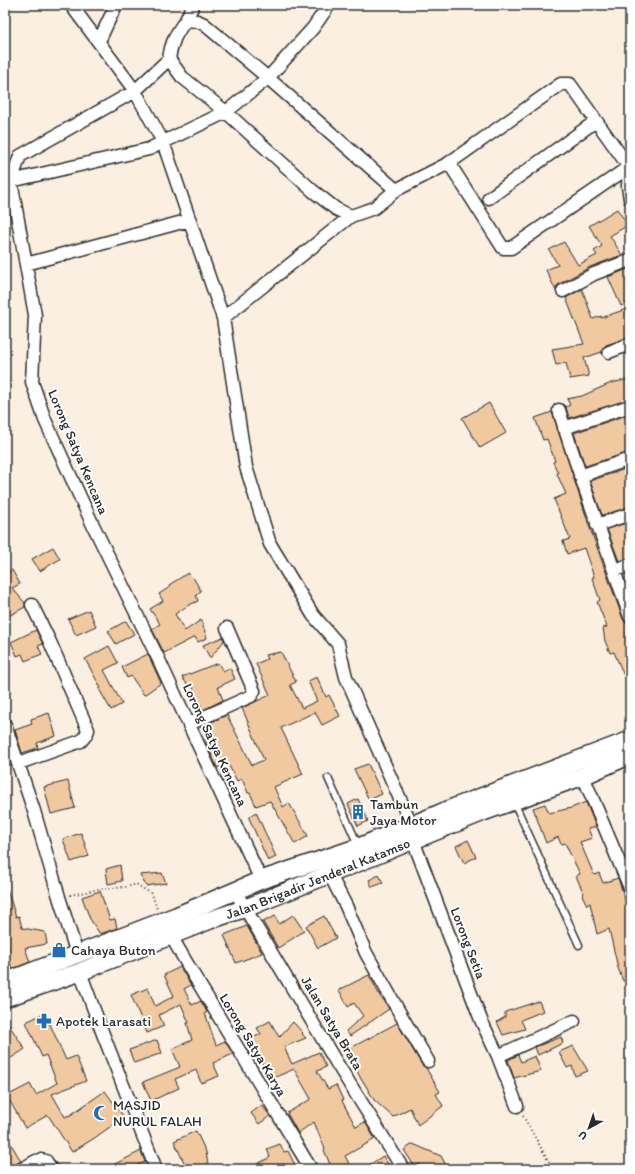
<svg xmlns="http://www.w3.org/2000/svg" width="635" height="1174" font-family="Itim,sans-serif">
  <rect width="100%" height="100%" fill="#fbefe2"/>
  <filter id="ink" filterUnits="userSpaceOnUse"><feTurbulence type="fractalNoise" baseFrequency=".025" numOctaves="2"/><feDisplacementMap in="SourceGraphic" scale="8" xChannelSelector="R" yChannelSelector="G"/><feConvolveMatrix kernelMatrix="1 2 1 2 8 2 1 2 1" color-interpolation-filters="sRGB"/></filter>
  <g filter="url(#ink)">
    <path fill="#f1c9a0" stroke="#2b2b2b" d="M617,209L628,225L610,236L622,255L590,267L559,284L556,287V291L546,270L558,265L549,250L564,242L578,265L597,255L594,251L602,246L589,226Z
      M630,268V302L621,306L608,277Z
      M582,289L593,319L601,316V318L626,309L630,320V337L606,345L603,348L602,352L584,358L589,376L570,379L566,363L556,365L552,349L584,344L566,298Z
      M630,379V399L569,418L566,407L570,405L567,399L582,396L611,383Z
      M489,403L506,433L480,448L462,418Z
      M552,412L590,528L623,619L626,623L629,632L626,633L630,645V690L614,652L610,653L605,641L603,628L607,627L597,602L600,600L592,578L594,577L584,548L567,554L563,541L570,539L554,499L566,494L557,474L558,473L553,462L555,461L547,439L543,440L535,418Z
      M630,414V452L585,466L574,433Z
      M625,469L627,476L630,474V507L602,515L590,481Z
      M630,522V558L619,561L607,529Z
      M53,547L60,559L40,571L32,559Z
      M12,570L20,584L12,588L25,603V607L5,618V574Z
      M188,573L194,579L201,591L196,595L198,601L189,605L175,614L185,631L201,620L207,638L198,642L195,637L164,653L152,629L160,624L150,609L163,601L159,594L170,587L169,585Z
      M89,610L96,626L76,635L68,619Z
      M126,621L134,634L116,644L108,631Z
      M36,630L43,644L38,646L42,654L25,661L22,654L17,656L11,642Z
      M223,637L224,641L210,658L203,645Z
      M109,646L118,663L104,670L122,704L111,710L99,689L101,688L85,659Z
      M281,652L296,682L290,685L302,708L317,701L308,681L317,677L326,697L329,695L340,716L322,725L315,712L281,728L303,774L274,787L283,807L289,803L308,836L295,844L270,801L256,806L250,793H248L242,779L237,781L228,764L217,768L205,739L211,737L205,725L227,715L252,765L264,760L242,708L270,695L256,664L267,659L265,655Z
      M148,654L161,683L144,695L131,676L127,678L122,667Z
      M218,663L223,671L230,668L235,679L218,687L223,700L203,710L192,685L189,687L182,677Z
      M49,713L56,736L37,743L38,748L22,753L15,730L32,724L31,719Z
      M368,764L382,794L369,800L354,769Z
      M68,781L75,808L51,814L44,787Z
      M358,799L368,821L358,826L348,804Z
      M586,802L596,827L588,829L592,838L580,842L594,875L599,873L603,883L618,878L630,915V978L623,981L618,968L609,929L597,934L590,903L587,905L582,895L584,894L576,876L580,874L565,843L561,844L558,837L546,843L533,808L545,804L549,813L571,808Z
      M256,812L276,857L268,861L249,818Z
      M81,833L89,856L71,862L63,839Z
      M468,840L476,857L464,863L456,846Z
      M120,865L122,881L108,884L106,869Z
      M162,873L166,883L146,886L140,875Z
      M379,875L383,883L372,887L369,880Z
      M7,889L16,917L19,916L22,928L45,932L47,944L25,948L30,962L12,969L6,950L9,949L5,935V890Z
      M100,891L110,920L115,919L117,928L100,934L90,919L82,897Z
      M293,915L304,931L278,948L263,922L275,916L279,924Z
      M324,916L336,938L318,948L306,926Z
      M247,926L262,953L236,963L224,935Z
      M180,967L191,985L184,989L192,1005L201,1001L207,1012L205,1013L216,1045L225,1041L233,1054L213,1063L219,1076L201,1083L196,1070L175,1079L179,1088L151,1101L143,1082L180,1067L172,1049L192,1040L187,1023H189L181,1004L159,1015L164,1026L147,1033L131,995L148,988L155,1006L174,996L164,975Z
      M369,975L381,998L384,1000L389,1009L350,1036L346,1031L363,1016L354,1003L348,1007L339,990Z
      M539,1001L543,1011L521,1020L525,1029L503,1035L497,1022L505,1017V1012Z
      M45,1013L66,1060L76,1056L86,1081L52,1094L65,1117L69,1115V1116L105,1091L124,1117L93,1139L72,1152L48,1115L25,1128L7,1096L30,1084L36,1095L57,1083L46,1055L42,1057L26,1022Z
      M5,1019L25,1049L5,1062Z
      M270,1021L279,1037L293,1022L303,1033L302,1034L306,1038L284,1047L292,1064L319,1052L326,1067L317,1071L328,1089L336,1085L343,1100L342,1101L356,1127L365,1122L375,1139L345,1156L352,1169H332L324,1150L325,1149L314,1122L298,1133L287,1113L311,1099L294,1069L271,1079L265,1071L266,1070L250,1039L261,1034L257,1028Z
      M397,1023L422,1065L426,1068L440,1092L436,1094L443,1106L418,1125L410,1108L393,1117L374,1100L363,1081H362L349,1055L351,1054L349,1049Z
      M561,1037L563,1043L538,1055L535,1047Z
      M157,1040L162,1053L134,1063L129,1050Z
      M573,1046L588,1071L575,1076L572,1066L567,1068L559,1052Z
      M518,1055L521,1062L535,1056L541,1071L514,1078L508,1060Z
      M262,1105L270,1116L259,1124L251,1113Z
      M196,1131L206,1152L209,1169H187L174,1141Z
      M5,1134L21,1161L7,1169H5Z
      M280,1144L284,1152L288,1151L297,1169H249L270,1157L267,1149Z
      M413,1144L441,1156L448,1169H423L420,1164L415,1167L404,1150Z
      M141,1151L145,1162L129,1169H105Z
      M383,1156L391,1169H363Z"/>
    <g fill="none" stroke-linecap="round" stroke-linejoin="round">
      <g stroke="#2b2b2b" stroke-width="9">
        <path id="lane" d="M328,778L358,845
          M514,802L579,945"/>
      </g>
      <g stroke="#2b2b2b" stroke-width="15">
        <path id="street" d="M71,5L135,91L163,142L223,318L246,467L270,544L313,615L338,644L346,677L412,826
          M186,20L193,5
          M99,41L116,5
          M169,59L135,91L20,156L11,181L35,315L32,382L45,420L92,523L158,658L261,880
          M449,163L503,248H511L629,167
          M11,181L149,149L226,112L268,78L313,28L329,5
          M396,190L268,78L204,24L197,21L186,20C176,33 171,43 169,59L182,77L226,112L313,191L336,209L351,216L374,208L396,190L449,163L561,84H570L629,167L628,186L630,199
          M489,198L596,121
          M26,264L190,220
          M563,291L594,274L630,260
          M223,318L351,216
          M609,352L630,344
          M559,410C580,480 607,547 630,617
          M564,428L630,406
          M580,476L630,459
          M597,525L630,514
          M615,570L630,565
          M189,724L251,696L254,691L227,628
          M5,725L34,811L59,897L77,954
          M19,763L81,741L86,735L88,730L50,642L32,605
          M583,776L630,888
          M413,840L481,1020L498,1056L517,1106
          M329,873L346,906L366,953L402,1017L428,1061
          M235,891L336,1062L403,1169
          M171,936L196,979L311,1169
          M80,972L103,1034L156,1169
          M498,1056L574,1021
          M22,1169L36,1161L41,1160L46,1161L51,1169"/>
      </g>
      <g stroke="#2b2b2b" stroke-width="20">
        <g id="secondary">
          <path d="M5,982L176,916L261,880L359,847L455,807L630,740"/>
          <path id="s1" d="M5,998L80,972L210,920L246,908L483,812L583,776L630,755"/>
        </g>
      </g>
      <path stroke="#2b2b2b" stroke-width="2" stroke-dasharray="1 3" stroke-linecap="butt" d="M70,895L100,889L127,887L136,884L152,894L157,909
        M523,1116L553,1169"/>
      <use href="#lane" stroke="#fff" stroke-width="6"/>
      <use href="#street" stroke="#fff" stroke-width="12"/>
      <use href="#secondary" stroke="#fff" stroke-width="17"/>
    </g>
  </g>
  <defs>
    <g id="building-bare" transform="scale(1.2)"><path d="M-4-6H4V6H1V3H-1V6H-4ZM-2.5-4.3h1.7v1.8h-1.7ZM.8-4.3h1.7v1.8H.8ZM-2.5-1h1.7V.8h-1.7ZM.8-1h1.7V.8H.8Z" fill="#1f6fb2" stroke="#fff" stroke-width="2.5" paint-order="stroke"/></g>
    <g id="shop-bare" transform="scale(1.2)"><path d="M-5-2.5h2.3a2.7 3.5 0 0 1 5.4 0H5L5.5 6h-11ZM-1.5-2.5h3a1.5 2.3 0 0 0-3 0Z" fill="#1f6fb2" stroke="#fff" stroke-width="2.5" paint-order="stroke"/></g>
    <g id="pharmacy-bare" transform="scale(1.2)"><path d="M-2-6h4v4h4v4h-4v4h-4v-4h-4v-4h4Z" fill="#1f6fb2" stroke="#fff" stroke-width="2.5" paint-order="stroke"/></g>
    <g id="mosque-bare" transform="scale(1.2)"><path d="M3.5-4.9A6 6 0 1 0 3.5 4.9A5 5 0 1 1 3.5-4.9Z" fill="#1f6fb2" stroke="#fff" stroke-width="2.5" paint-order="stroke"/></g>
  </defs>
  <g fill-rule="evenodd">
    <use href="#building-bare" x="358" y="812"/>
    <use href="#shop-bare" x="59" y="950"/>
    <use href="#pharmacy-bare" x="44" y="1021"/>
    <use href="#mosque-bare" x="101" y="1113"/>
  </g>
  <g text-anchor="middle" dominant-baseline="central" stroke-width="4" stroke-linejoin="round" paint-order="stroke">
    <g font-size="14" fill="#2b2b2b" stroke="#fff">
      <text transform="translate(78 452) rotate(67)">Lorong Satya Kencana</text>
      <text transform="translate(215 745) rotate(65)">Lorong Satya Kencana</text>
      <text stroke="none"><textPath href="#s1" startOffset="335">Jalan Brigadir Jenderal Katamso</textPath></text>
      <text transform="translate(468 943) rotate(69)">Lorong Setia</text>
      <text transform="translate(332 1023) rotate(59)">Jalan Satya Brata</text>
      <text transform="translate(253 1045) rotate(59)">Lorong Satya Karya</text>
    </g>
    <g font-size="14" fill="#2b2b2b" stroke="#fff" text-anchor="start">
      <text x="370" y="804">Tambun<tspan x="370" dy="16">Jaya Motor</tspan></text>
      <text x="71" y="950">Cahaya Buton</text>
      <text x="56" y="1021">Apotek Larasati</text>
      <text x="113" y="1105">MASJID<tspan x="113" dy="16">NURUL FALAH</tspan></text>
    </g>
  </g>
  <rect width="635" height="1174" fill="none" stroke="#fff" stroke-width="20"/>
  <rect x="10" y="10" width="615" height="1154" fill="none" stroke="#2b2b2b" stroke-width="1.5" filter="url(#ink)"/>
  <g transform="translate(589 1128) rotate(220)" stroke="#ffffff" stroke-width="3" paint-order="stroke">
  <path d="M0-3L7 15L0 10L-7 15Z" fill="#2b2b2b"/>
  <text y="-6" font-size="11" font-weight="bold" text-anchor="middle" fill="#2b2b2b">U</text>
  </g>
</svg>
